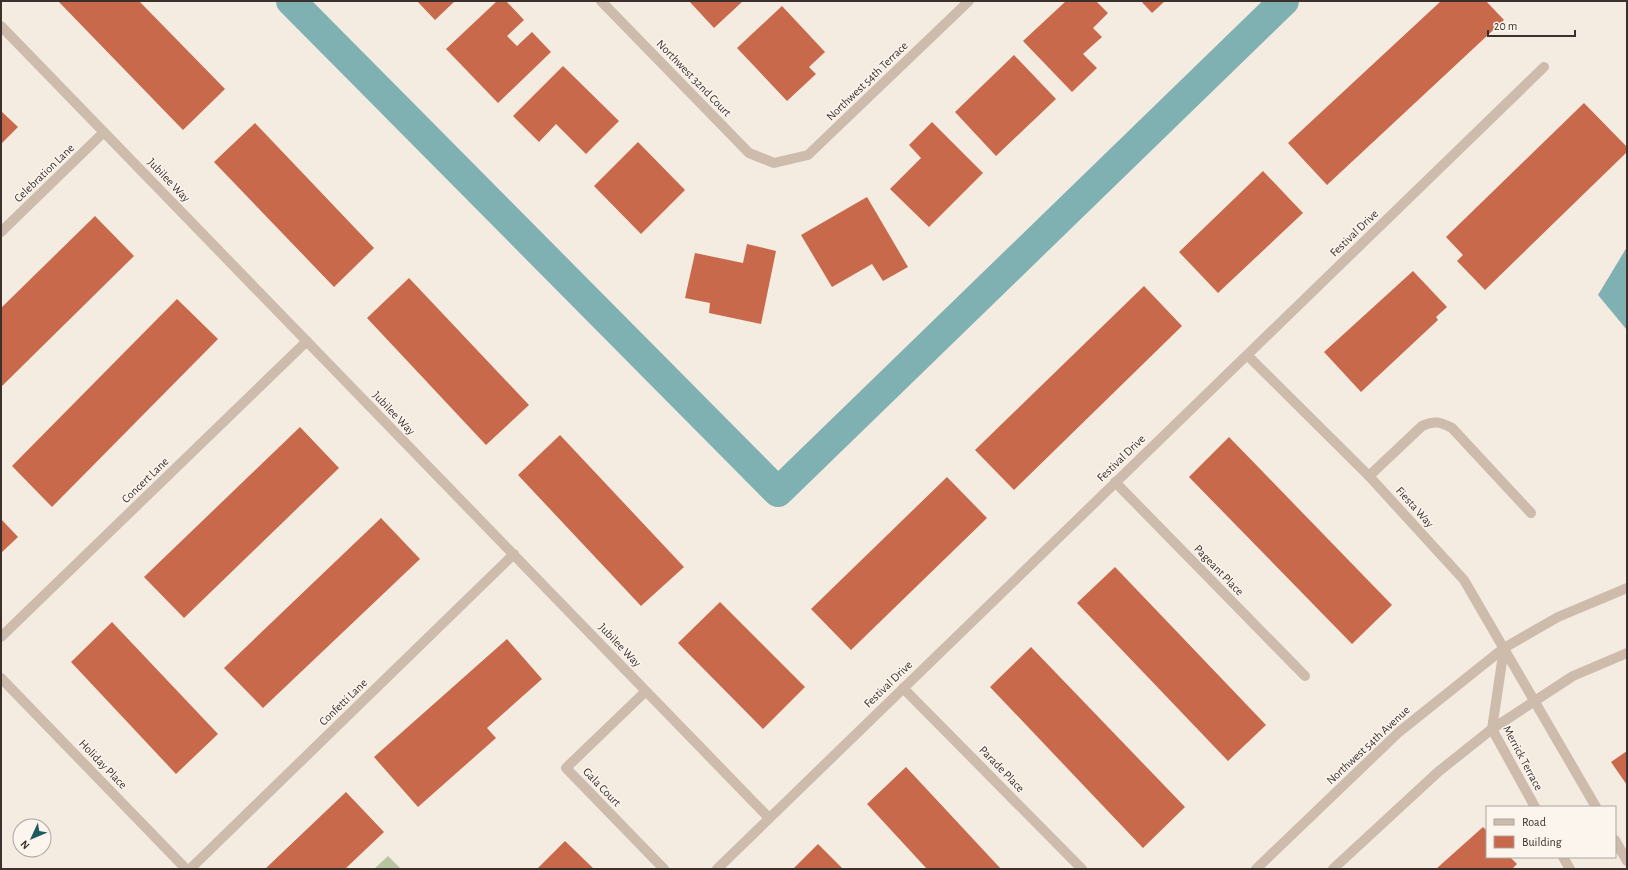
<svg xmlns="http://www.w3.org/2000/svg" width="1628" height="870" font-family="'Alegreya Sans',sans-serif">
  <rect width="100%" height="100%" fill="#f4ebe1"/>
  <path fill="#b8c4a0" d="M388,856L401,869H374Z"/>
  <path fill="#7fb0b2" d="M1627,247V330L1598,295Z"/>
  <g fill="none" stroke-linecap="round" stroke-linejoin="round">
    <path stroke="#7fb0b2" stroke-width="30" d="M291,1L778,492L1284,1"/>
  </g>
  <path fill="#c8694b" d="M58,1H139L225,89L183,130Z
    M417,1H455L435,20Z
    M497,1H506L524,20L507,36L517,46L532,32L551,52L498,103L446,49Z
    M689,1H743L714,28Z
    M1066,1H1096L1108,13L1093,28L1102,37L1083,54L1097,68L1072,92L1023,41Z
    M1141,1H1165L1152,13Z
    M1441,1H1486L1504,20L1327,185L1288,143Z
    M782,6L825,52L809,67L816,74L787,101L737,48Z
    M1014,55L1056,99L996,156L955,112Z
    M563,66L619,121L586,154L556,124L539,142L513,116Z
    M1584,103L1627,147V152L1485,290L1457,261L1463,255L1446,237Z
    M1,111L18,127L1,144Z
    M932,122L983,173L929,227L890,189L921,158L909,145Z
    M255,123L374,248L334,287L214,162Z
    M638,142L685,190L641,234L594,186Z
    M1263,171L1303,213L1218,293L1179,252Z
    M867,197L908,267L883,281L872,264L832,287L801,235Z
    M95,216L134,256L1,387V308Z
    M747,244L776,251L761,324L709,313L710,303L685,298L695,253L743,263Z
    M1413,271L1447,307L1436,317L1438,320L1361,392L1324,352Z
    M409,278L529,405L486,445L367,318Z
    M1144,286L1182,326L1014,490L975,450Z
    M177,299L218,339L52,507L12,466Z
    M300,427L339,468L184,618L144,577Z
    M560,435L684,567L641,606L518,475Z
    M1229,437L1392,605L1352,644L1189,477Z
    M947,477L987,518L851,650L811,609Z
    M381,518L420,559L263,708L224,668Z
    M1,519L18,537L1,553Z
    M1115,567L1266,725L1228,761L1077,603Z
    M720,602L805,687L763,729L678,643Z
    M112,622L218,734L176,774L71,662Z
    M507,639L542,679L487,728L496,738L418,807L374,757Z
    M1031,647L1185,807L1143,848L990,687Z
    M1627,751V785L1611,762Z
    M906,767L1001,869H927L867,804Z
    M346,792L384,832L345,869H265Z
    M1483,827L1487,831V857H1510L1517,864L1512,869H1436Z
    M565,841L594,869H537Z
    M818,844L843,869H793Z"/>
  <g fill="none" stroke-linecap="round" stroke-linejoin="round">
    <path stroke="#cdbbac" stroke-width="10" d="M1369,476L1422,426C1434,420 1441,422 1452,428L1531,513"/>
    <path stroke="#cdbbac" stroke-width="10" d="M601,1L749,153L774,163L808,155L969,1
      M1,26L769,818
      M1,232L104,132
      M1247,355L1369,476L1464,580L1596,807
      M1115,482L1305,676
      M1,637L307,341
      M1504,648L1492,729L1535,807
      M1,678L186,869
      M903,688L1082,869
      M646,691L566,768L664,869
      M1615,840L1627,861
      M1563,857L1570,869
      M190,869L514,554
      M717,869L1544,67"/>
    <path stroke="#cdbbac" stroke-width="10" d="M1256,869L1399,732L1504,648L1558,617L1627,588
      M1333,869L1438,772L1492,729L1573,676L1627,653"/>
  </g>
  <g text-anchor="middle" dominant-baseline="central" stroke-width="3" stroke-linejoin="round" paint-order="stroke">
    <g font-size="12" fill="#3b302b" stroke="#fbf5ee">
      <text transform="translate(694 78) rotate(46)">Northwest 32nd Court</text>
      <text transform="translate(867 81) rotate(-44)">Northwest 54th Terrace</text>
      <text transform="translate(44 173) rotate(-44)">Celebration Lane</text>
      <text transform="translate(169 180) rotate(46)">Jubilee Way</text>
      <text transform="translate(1354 233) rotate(-44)">Festival Drive</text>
      <text transform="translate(394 413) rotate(46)">Jubilee Way</text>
      <text transform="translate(1121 458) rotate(-44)">Festival Drive</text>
      <text transform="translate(145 480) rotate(-44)">Concert Lane</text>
      <text transform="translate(1415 507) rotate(48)">Fiesta Way</text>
      <text transform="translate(1219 570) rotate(46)">Pageant Place</text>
      <text transform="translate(620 645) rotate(46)">Jubilee Way</text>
      <text transform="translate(888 684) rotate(-44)">Festival Drive</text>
      <text transform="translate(343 702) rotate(-44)">Confetti Lane</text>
      <text transform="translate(1368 745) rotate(-43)">Northwest 54th Avenue</text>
      <text transform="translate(1523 758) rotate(62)">Merrick Terrace</text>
      <text transform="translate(103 764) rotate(46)">Holiday Place</text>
      <text transform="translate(1002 769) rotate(46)">Parade Place</text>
      <text transform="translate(602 787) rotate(46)">Gala Court</text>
    </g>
  </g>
  <rect width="1628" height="870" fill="none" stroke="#3b302b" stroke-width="4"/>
  <rect x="1486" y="806" width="130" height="52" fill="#fbf5ee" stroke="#aea6a0"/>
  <rect x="1494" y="819" width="20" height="6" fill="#cdbbac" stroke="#aea6a0"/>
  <text x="1522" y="826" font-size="12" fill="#3b302b">Road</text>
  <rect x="1494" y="836" width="20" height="12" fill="#c8694b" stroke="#aea6a0"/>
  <text x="1522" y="846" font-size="12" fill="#3b302b">Building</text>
  <g transform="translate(32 838) rotate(226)"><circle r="19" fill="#fbf5ee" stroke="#aea6a0"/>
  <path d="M0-3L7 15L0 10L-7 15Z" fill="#1f5a5e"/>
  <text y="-6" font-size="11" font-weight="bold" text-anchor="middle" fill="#3b302b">N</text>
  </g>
  <path d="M1488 30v6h87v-6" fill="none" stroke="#3b302b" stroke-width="2"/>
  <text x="1494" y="30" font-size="12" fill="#3b302b" stroke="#fbf5ee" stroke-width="3" paint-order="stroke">20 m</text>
</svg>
